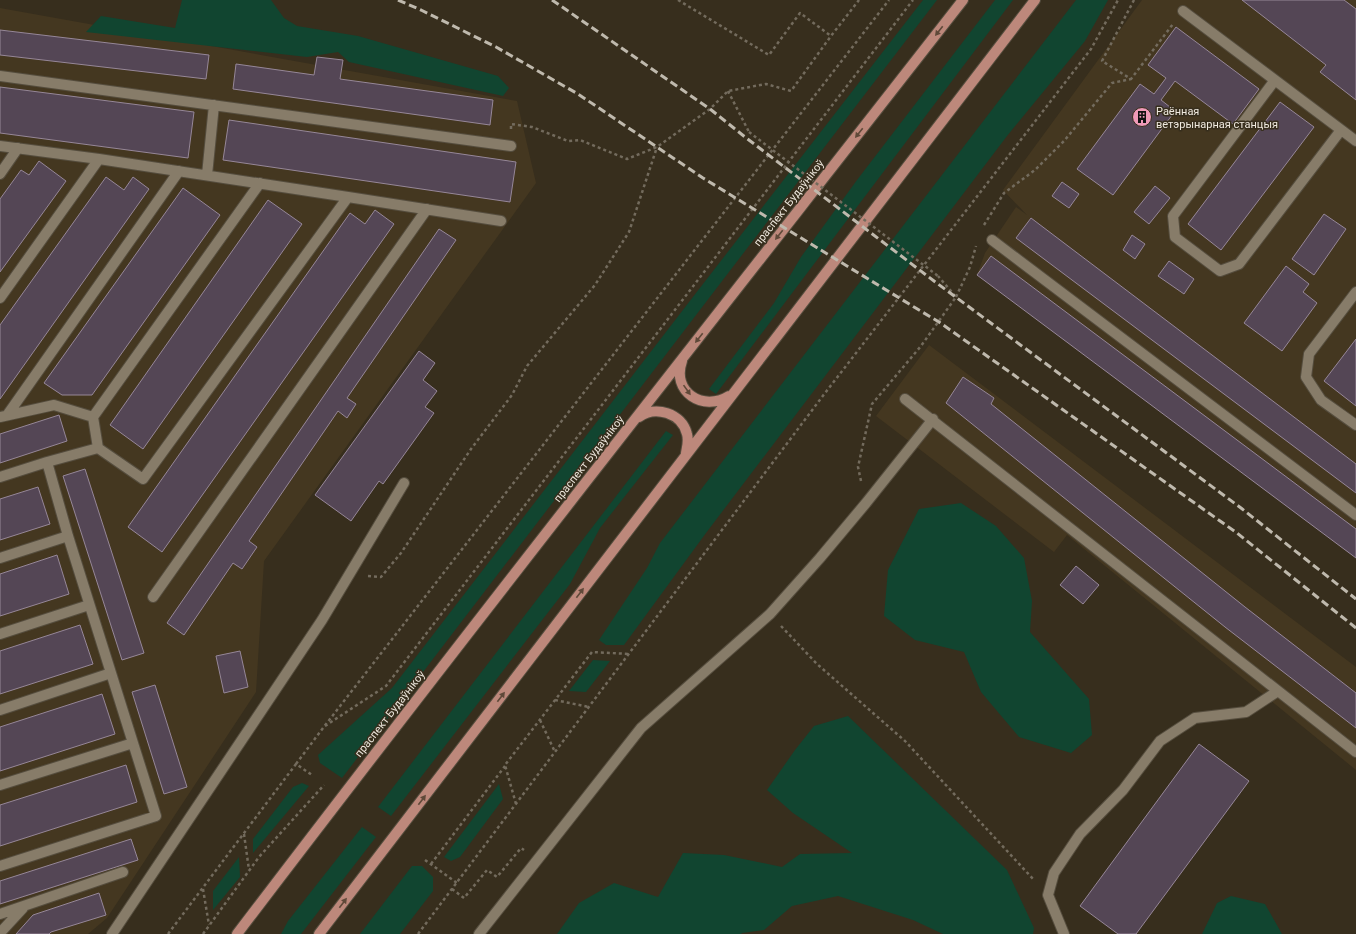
<svg xmlns="http://www.w3.org/2000/svg" width="1356" height="934" font-family="Roboto,sans-serif">
  <rect width="100%" height="100%" fill="#372e1d"/>
  <path fill="#443720" d="M1142,0H1356V558L977,275L985,253L1016,207L1027,215L1003,190Z
    M0,8L517,101L536,183L264,561L256,692L107,918L88,934H0Z
    M929,345L1356,667V770L1067,535L1054,552L876,416Z"/>
  <path fill="#114530" d="M182,0H271L284,18L297,26L358,36L498,76L509,88L503,96L349,62L338,52L307,57L86,32L101,16L175,28Z
    M923,0H937L342,778L320,763L318,755L392,688L696,293Z
    M995,0H1013L716,394L709,389L774,303L801,257L857,180Z
    M1076,0H1108L1085,41L1007,136L706,533L624,645H606L599,640L647,568L660,543Z
    M666,431L673,435L600,528L570,584L391,816L378,807Z
    M961,503L996,526L1024,558L1032,601L1030,632L1089,699L1092,735L1071,753L1019,737L981,692L964,652L915,640L884,616L888,570L919,509Z
    M593,660L610,661L586,692L569,691Z
    M848,716L1007,870L1034,928L1033,934H943L913,920L838,896L792,906L764,930L742,933L741,934H557L579,903L614,883L658,897L683,853L724,855L782,867L800,854L852,853L793,813L767,790L795,750L814,726Z
    M302,783L309,786L253,853V839L293,787Z
    M499,784L503,799L460,857L451,861L444,857Z
    M362,827L376,837L301,934H281L288,921Z
    M239,857L240,877L213,910V891Z
    M412,866H422L433,877V891L400,934H360Z
    M1231,896L1265,904L1282,934H1202L1217,903Z"/>
  <path fill="#544655" stroke="#968798" d="M1242,0H1344L1356,9V100L1320,72L1326,65Z
    M1176,27L1259,89L1233,124L1175,81L1161,100L1175,111L1113,195L1077,169L1140,84L1154,94L1166,78L1148,65Z
    M0,30L209,55L206,79L0,55Z
    M317,57L343,60L340,79L493,100L490,125L233,89L236,64L314,75Z
    M0,87L194,112L188,158L0,133Z
    M1280,102L1314,127L1221,250L1188,224Z
    M229,120L516,162L510,202L223,160Z
    M39,161L66,181L0,272V199L21,170L29,175Z
    M106,177L124,190L133,177L149,189L0,399V325Z
    M1062,182L1079,194L1069,208L1052,196Z
    M1155,186L1170,198L1149,224L1134,212Z
    M183,188L220,215L92,395H62L44,383Z
    M268,200L302,224L143,449L110,425Z
    M375,210L394,224L162,552L128,527L350,213L365,224Z
    M1324,214L1346,229L1314,275L1292,259Z
    M1031,218L1356,464V493L1016,238Z
    M439,229L456,240L347,398L356,404L347,418L338,411L249,541L257,547L242,569L233,563L184,635L167,623Z
    M1132,235L1145,244L1135,259L1123,250Z
    M991,256L1356,529V558L977,275Z
    M1169,261L1194,279L1184,294L1158,276Z
    M1286,266L1309,284L1303,292L1317,303L1282,351L1244,323Z
    M1356,339V406L1324,381Z
    M419,351L435,363L423,380L437,391L425,407L434,413L383,484L379,481L351,521L315,495Z
    M963,377L994,398L991,404L1245,607L1356,693V728L1225,627L946,403Z
    M59,415L67,441L0,463V434Z
    M85,469L144,653L122,660L63,476Z
    M38,487L50,524L0,540V499Z
    M57,555L69,594L0,616V574Z
    M1076,566L1099,585L1083,604L1060,585Z
    M80,625L93,664L0,694V651Z
    M240,651L248,687L224,693L216,656Z
    M155,685L187,787L164,794L132,692Z
    M102,694L115,734L0,771V727Z
    M1199,744L1249,781L1136,934H1118L1080,906Z
    M126,765L137,802L0,846V805Z
    M131,839L138,860L0,904V881Z
    M99,893L106,915L51,932L49,934H16L33,915Z"/>
  <g fill="none" stroke-linecap="round" stroke-linejoin="round">
    <g stroke="#554d3e" stroke-width="12">
      <path id="minor" d="M1183,11L1356,141
        M0,76L511,146
        M1275,80L1173,216L1175,237L1220,271L1239,264L1341,130
        M0,146L99,159L0,298
        M0,174L18,148
        M207,175L214,105
        M348,197L501,221
        M992,240L1356,515
        M1356,292L1309,354L1306,377L1321,400L1356,425
        M905,399L1356,752
        M8,414L179,171
        M0,417L54,405L93,417L98,448L143,479L348,197L99,159
        M93,417L260,183
        M47,462L98,448
        M0,477L47,462L68,536L133,743L0,785
        M0,558L68,536
        M153,597L427,209
        M0,634L89,605
        M0,710L111,673
        M0,866L156,816L133,743
        M0,914L123,872
        M0,933L23,908
        M112,934L322,620L404,483
        M479,934L641,728L770,614L820,558L866,503L933,419
        M1064,934L1048,895L1054,873L1080,834L1123,790L1160,741L1195,718L1246,712L1278,691"/>
    </g>
    <g stroke="#554d3e" stroke-width="12">
      <path id="major" d="M682,361C671,392 703,412 729,396
        M639,417C655,405 682,413 687,434C689,441 687,447 686,453
        M237,934C476,620 720,311 963,0
        M319,934L1035,0"/>
    </g>
    <path stroke="#736b5d" stroke-width="2.5" stroke-dasharray="3 3" stroke-linecap="butt" d="M678,0L769,55L800,13L831,36
      M1134,0L1102,61L1131,79L1173,24
      M728,91L749,132
      M511,129V124L532,127L568,141L580,140L627,159L657,147L710,109L728,91L766,84L791,91L831,36L859,0
      M984,225L1004,193L1035,170L1064,141L1112,83L1131,79
      M956,297L970,267L976,246
      M861,481L858,467L872,404L921,346L956,297L938,276
      M368,576L381,577L401,553L471,449L512,395L527,366L595,285L629,232L657,147
      M781,626L817,664L905,741L1034,880
      M555,700L589,707
      M540,720L555,752
      M325,726L386,686L913,0
      M296,764L323,728L889,0
      M516,804L505,765L592,652L629,654
      M244,834L249,870
      M425,860L457,883
      M431,864L505,766
      M203,889L209,925
      M452,889L464,898L487,870L497,877L521,848L524,850
      M168,934L296,764L312,775
      M203,934L259,857L324,785
      M418,934L822,397L1091,49L1118,0"/>
    <use href="#minor" stroke="#877c69" stroke-width="10"/>
    <use href="#major" stroke="#bd887b" stroke-width="10"/>
    <path stroke="#bfb9ad" stroke-width="3" stroke-dasharray="8 4" stroke-linecap="butt" d="M398,0L421,10L496,47L578,94L703,178L914,307L939,322L1237,533L1356,628
      M552,0L710,109L745,137L934,281L1241,508L1356,599"/>
    <path stroke="#736b5d" stroke-width="2.5" stroke-dasharray="3 3" stroke-linecap="butt" d="M749,132L938,276"/>
  </g>
  <defs><path id="oneway-solid" d="M-6-.8H1V-3.2L6.5 0L1 3.2V.8H-6Z"/></defs>
  <g fill="#5f4939">
    <use href="#oneway-solid" transform="translate(939 31) rotate(128)"/>
    <use href="#oneway-solid" transform="translate(859 133) rotate(128)"/>
    <use href="#oneway-solid" transform="translate(779 235) rotate(128)"/>
    <use href="#oneway-solid" transform="translate(699 338) rotate(128)"/>
    <use href="#oneway-solid" transform="translate(687 390) rotate(55)"/>
    <use href="#oneway-solid" transform="translate(580 593) rotate(-53)"/>
    <use href="#oneway-solid" transform="translate(501 697) rotate(-53)"/>
    <use href="#oneway-solid" transform="translate(422 800) rotate(-53)"/>
    <use href="#oneway-solid" transform="translate(343 903) rotate(-53)"/>
  </g>
  <defs>
    <g id="building-disc" transform="scale(1)"><circle r="9.5" fill="#ef9ab8" stroke="#372e1d"/><path d="M-4-6H4V6H1V3H-1V6H-4ZM-2.5-4.3h1.7v1.8h-1.7ZM.8-4.3h1.7v1.8H.8ZM-2.5-1h1.7V.8h-1.7ZM.8-1h1.7V.8H.8Z" fill="#111"/></g>
  </defs>
  <g fill-rule="evenodd">
    <use href="#building-disc" x="1142" y="117"/>
  </g>
  <g text-anchor="middle" dominant-baseline="central" stroke-width="3" stroke-linejoin="round" paint-order="stroke">
    <g font-size="11" fill="#eee8de" stroke="#372e1d" text-anchor="start">
      <text x="1156" y="111">Раённая<tspan x="1156" dy="13">ветэрынарная станцыя</tspan></text>
    </g>
    <g font-size="11" fill="#eee8de" stroke="#372e1d">
      <text transform="translate(789 203) rotate(-52)">праспект Будаўнікоў</text>
      <text transform="translate(589 459) rotate(-52)">праспект Будаўнікоў</text>
      <text transform="translate(390 714) rotate(-52)">праспект Будаўнікоў</text>
    </g>
  </g>
</svg>
